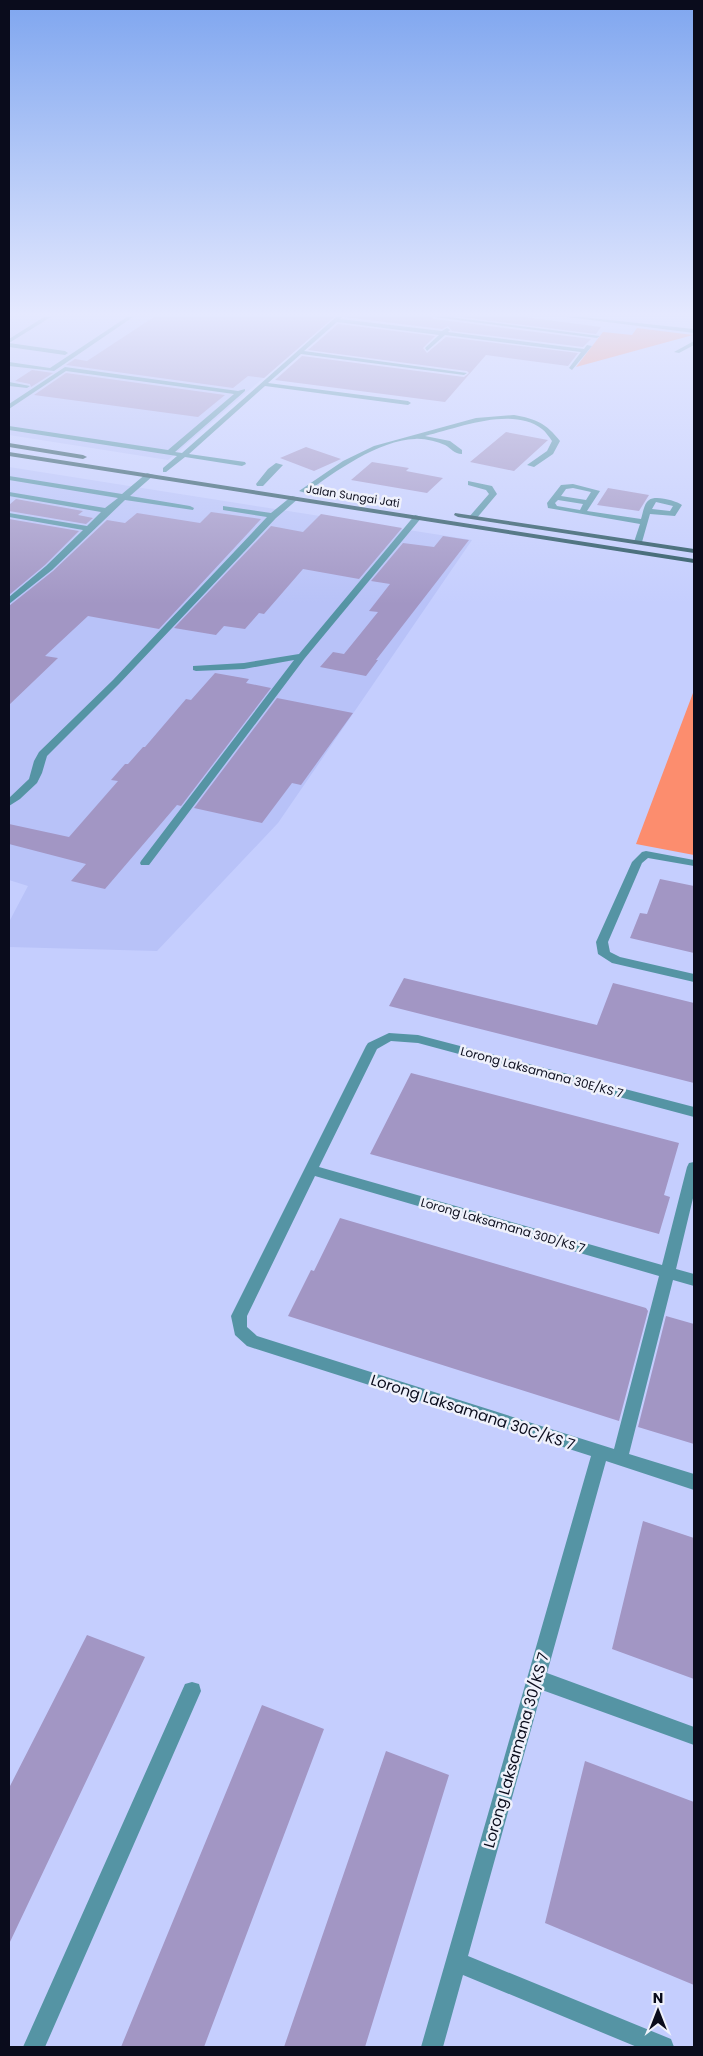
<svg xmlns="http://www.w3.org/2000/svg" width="703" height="2056" font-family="Poppins,sans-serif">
  <rect width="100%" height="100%" fill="#c5cefe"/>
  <path fill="#b8c2f8" d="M9,317H334L168,460L9,435Z
    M9,467L472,540L278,823L157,951L9,947V922L28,886L9,880Z"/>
  <path fill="#fc8d6e" d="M637,328L693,335L576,367L603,332L632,335Z
    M693,693H694V855L636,844Z"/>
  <path fill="#a296c4" d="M154,317H334L264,378L248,376L233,388L66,365L75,359L87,361Z
    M344,317H432L434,319L591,339L583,347L452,331L448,326L442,329Z
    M461,317H524L601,327L596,334Z
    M338,324L435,336L423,348L427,353L446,337L578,353L568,366L486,355L445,402L275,380L302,356L464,377L469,373L467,371L308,350Z
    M32,370L53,373L31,387L30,384L15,381Z
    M66,373L225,395L198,417L34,395Z
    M506,432L548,440L514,471L470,462Z
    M306,447L341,459L314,471L280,458Z
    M372,462L409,468L406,471L443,478L427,493L351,480Z
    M608,488L649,495L639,511L597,505Z
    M16,499L83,511L78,515L93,518L86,524L9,511V505Z
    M211,512L261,519L159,629L88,616L45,656L58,658L9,705V606L53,571L107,520L125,523L137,513L200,523Z
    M321,514L402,528L359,579L303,569L264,614L259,613L245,629L224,626L216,635L174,628L271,526L303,532Z
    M9,519L79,531L45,565L9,595Z
    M443,536L469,540L376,660H378L366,676L320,667L333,652L344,654L378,612L369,611L390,584L371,581L403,543L434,547Z
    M215,673L249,679L246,683L271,688L181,806L177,805L105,889L71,881L86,864L9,844V824L69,837L118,781L111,780L125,764H128L143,747H145L186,699L191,700Z
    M277,698L353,713L301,785L292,783L262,823L194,808Z
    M660,879L694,886V953L630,938L640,913L647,914Z
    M404,978L597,1025L613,983L694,1003V1083L389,1006Z
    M411,1073L679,1143L664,1195L670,1197L659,1234L370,1154Z
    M340,1218L646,1308L648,1311L619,1421L288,1316L311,1270L314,1271Z
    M666,1316L694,1324V1444L638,1427Z
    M643,1521L694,1538V1679L612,1649Z
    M87,1635L145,1657L9,1944V1788Z
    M262,1705L324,1729L204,2047H121Z
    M386,1751L449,1775L365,2047H284Z
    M585,1761L694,1802V1985L545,1923Z"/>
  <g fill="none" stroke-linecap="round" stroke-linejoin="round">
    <path fill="#5594a4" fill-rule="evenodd" d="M44,317H51L9,343V339Z
      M127,317H133L54,371L9,366V362L50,368Z
      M336,317H342L340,319L442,331L447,328L450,330L448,332L584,349L587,345L592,346L572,370L569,368L581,352L445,335L427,351L425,348L439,335L337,322L304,351L467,373L464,375L301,354L268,383L408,401L411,403L408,405L265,386L189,454L245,462L246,464L242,466L185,457L166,472H163V468L177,456L9,430V426L168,450L234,394L66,371L9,409V404L65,367L238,391L245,389V391L175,452L182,453Z
      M434,317H449L600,336L597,338Z
      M567,317H582L694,329V333Z
      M694,341V345L679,353L674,352Z
      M9,343L65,351L68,353L65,355L9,347Z
      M9,382L30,386L27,388L9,386Z
      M514,415C536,419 546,423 560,441L553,454L534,467L527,465L547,451L552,441C549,437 546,432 542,429C512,406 458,428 425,436L450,441L462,450V454C454,454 451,448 445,445C438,442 423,438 415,439C379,440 334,472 306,493L299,491L343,461L374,446L476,418Z
      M276,463L283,465L263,486H257L256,484L268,469Z
      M147,473L154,475L130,496L190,506L194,508L193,510L125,500L52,570L9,604V597L46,566L83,530L9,517V513L87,526L101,512L9,496V492L105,508L118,498L9,480V476L122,494Z
      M468,481L492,486L497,494L476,519H473L469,517L489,494L486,490L468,485Z
      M573,484L600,491L587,511L641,519C643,513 644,503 649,500C656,495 676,501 682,505L675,516L650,514L642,542L638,544L634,542L640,524L548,508L547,503L561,485ZM573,488L591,492L586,500L561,496L566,489ZM558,500L583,504L580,510L557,506L555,503ZM656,502L673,506L670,511L652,509Z
      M292,496L299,498L276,518L119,684L47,756L42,773L37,783L20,799L9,806V798L29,779L34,761L39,752L113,680L267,517L223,510V506L271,513Z
      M415,515L422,517L305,658L149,865H141L140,863L141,861L294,660L244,669L196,671L193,670V666L244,663L299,654Z
      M646,851L694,860V866L648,858L642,863L608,942L610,952L620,957L694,974V982L612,963L598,954L596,942L632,862L642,852Z
      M389,1033L418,1035L694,1107V1117L418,1043L391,1041L377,1049L319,1167L662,1265L687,1167L689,1163L694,1162V1194L676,1269L694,1274V1286L673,1280L629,1454L694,1474V1490L606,1461L547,1673L694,1727V1745L542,1690L468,1956L671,2039L674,2047H637L463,1975L443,2047H421L591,1456L247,1346L235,1335L231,1316L366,1046L368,1043ZM315,1176L659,1276L614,1449L257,1336L247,1327V1316Z
      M192,1682L199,1684L201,1691L45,2047H23L185,1684Z"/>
    <path fill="#2a5661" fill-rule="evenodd" d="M9,443L83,455L87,457L83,459L9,447Z
      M9,452L694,559V563L9,456Z
      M455,513L694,549V553L458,517L454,515Z"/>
  </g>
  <linearGradient id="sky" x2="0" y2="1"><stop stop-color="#7fa6ef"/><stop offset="0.52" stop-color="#e5e9ff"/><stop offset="1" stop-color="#e5e9ff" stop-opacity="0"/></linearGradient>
  <rect width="703" height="604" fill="url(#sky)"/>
  <g text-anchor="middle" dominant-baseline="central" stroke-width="5" stroke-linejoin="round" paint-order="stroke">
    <g font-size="11" fill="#0a0c1c" stroke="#eff1fb">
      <text transform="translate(353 496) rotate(9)">Jalan Sungai Jati</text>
    </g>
    <g font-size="12" fill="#0a0c1c" stroke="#eff1fb">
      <text transform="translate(542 1072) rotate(15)">Lorong Laksamana 30E/KS 7</text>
      <text transform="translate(503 1225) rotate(16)">Lorong Laksamana 30D/KS 7</text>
    </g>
    <g font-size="15" fill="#0a0c1c" stroke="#eff1fb">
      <text transform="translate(473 1412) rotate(18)">Lorong Laksamana 30C/KS 7</text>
      <text transform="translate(516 1750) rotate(-74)">Lorong Laksamana 30/KS 7</text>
    </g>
  </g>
  <rect width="703" height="2056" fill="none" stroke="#0a0c1c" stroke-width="20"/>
  <g transform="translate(658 2011)" stroke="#eff1fb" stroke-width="4" paint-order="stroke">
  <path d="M0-4L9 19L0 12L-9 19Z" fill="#0a0c1c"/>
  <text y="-8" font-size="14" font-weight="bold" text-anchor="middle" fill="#0a0c1c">N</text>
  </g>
</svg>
